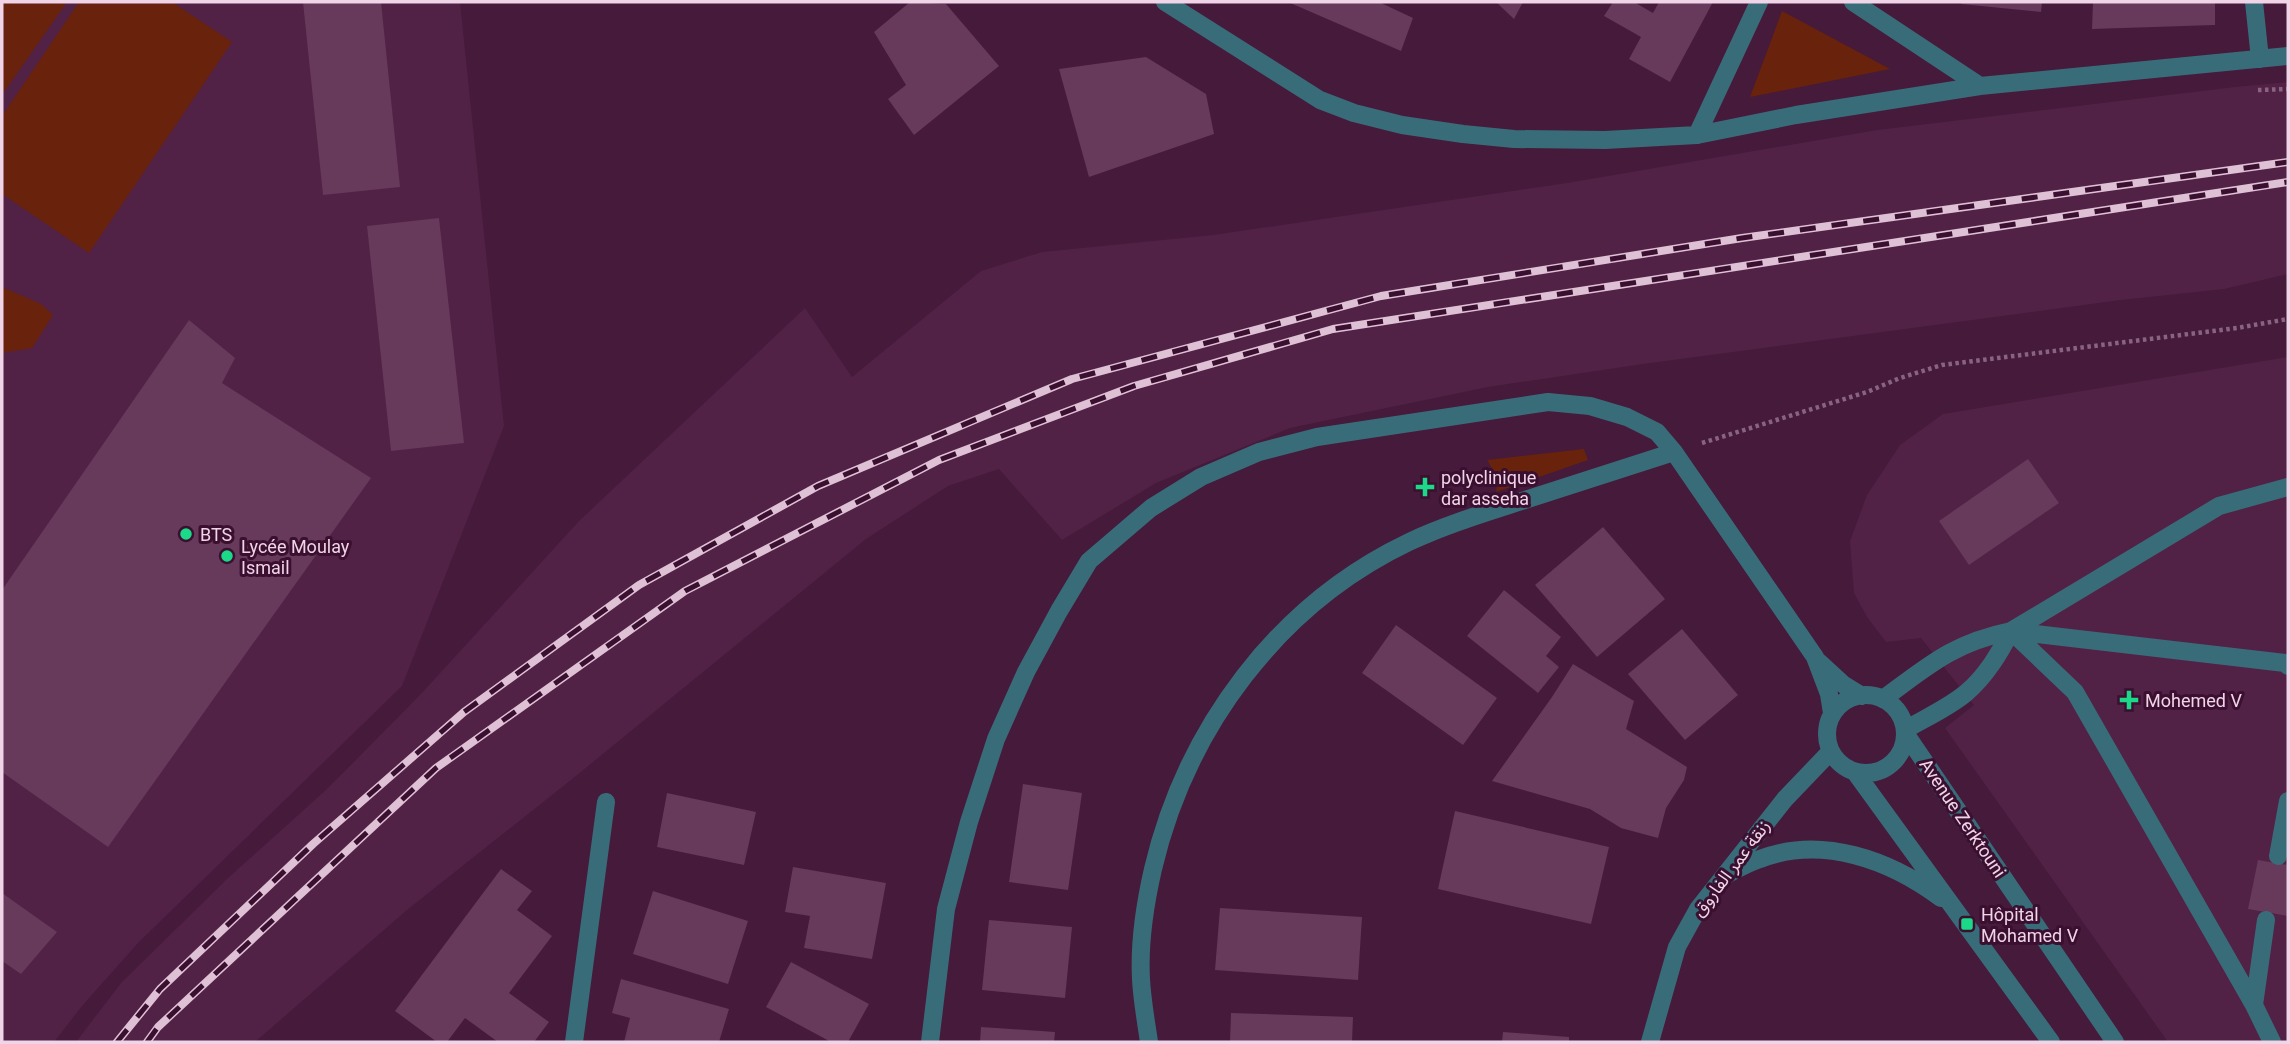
<svg xmlns="http://www.w3.org/2000/svg" width="2290" height="1044" font-family="Roboto,'Noto Sans Arabic',sans-serif">
  <rect width="100%" height="100%" fill="#451a3b"/>
  <path fill="#522146" d="M2,2H460L504,426L402,686L138,943L82,1006L54,1042H2Z
    M2288,82V274L2224,289L2121,300L1643,364L1488,387L1290,428L1156,483L1062,540L999,469L948,486L866,539L571,780L407,910L255,1042H76L121,983L228,878L327,789L420,695L579,521L805,308L852,377L981,271L1042,252L1213,235L1567,183L1877,130L2235,87Z
    M2288,357V1042H2168L1945,728L1974,705L1921,638L1886,642L1867,617L1854,593L1850,541L1867,495L1900,445L1943,414Z"/>
  <path fill="#69220b" d="M2,2H67L2,95Z
    M79,2H172L232,42L89,253L2,194V116Z
    M1782,11L1890,69L1750,97Z
    M2,287L41,304L53,315L32,348L2,353Z
    M1584,449L1588,460L1496,492L1498,479L1487,460Z"/>
  <path fill="#67395b" d="M303,2H381L400,187L323,195Z
    M910,2L946,4L999,66L914,135L888,99L906,85L874,32Z
    M1288,2H1379L1413,18L1401,51Z
    M1496,2H1523L1514,19Z
    M1613,2H1634L1653,13L1659,2H1713L1670,82L1629,59L1641,37L1604,16Z
    M1961,2H2042L2041,12L1961,4Z
    M2093,2H2215V25L2092,29Z
    M1146,57L1206,94L1214,134L1089,177L1059,69Z
    M439,218L464,443L391,451L367,226Z
    M189,320L235,358L222,383L371,478L108,847L2,772V590Z
    M2028,459L2059,503L1969,565L1939,521Z
    M1603,527L1665,599L1597,657L1535,585Z
    M1504,590L1561,637L1546,656L1559,667L1538,693L1467,636Z
    M1396,625L1497,698L1463,745L1362,673Z
    M1682,629L1738,695L1685,740L1628,674Z
    M1573,664L1634,701L1626,729L1687,767L1684,780L1666,808L1658,838L1621,828L1590,809L1492,781L1552,697Z
    M1023,784L1082,793L1068,890L1009,882Z
    M667,793L756,812L744,865L657,847Z
    M1455,811L1609,847L1591,924L1438,889Z
    M2258,860L2288,865V916L2248,909Z
    M793,867L886,883L872,959L804,948L810,916L785,912Z
    M501,869L532,891L517,910L552,936L509,993L549,1022L534,1042H498L465,1018L447,1042H437L395,1011Z
    M653,891L748,921L728,984L633,954Z
    M2,893L57,932L21,974L2,961Z
    M1220,908L1362,917L1358,980L1215,970Z
    M989,920L1072,927L1065,998L982,990Z
    M791,962L869,1004L848,1042H831L766,1007Z
    M621,979L729,1009L719,1042H624L630,1018L612,1013Z
    M1231,1013L1353,1017L1352,1042H1230Z
    M981,1027L1055,1032L1054,1042H980Z
    M1503,1032L1569,1037V1042H1502Z"/>
  <g fill="none" stroke-linecap="round" stroke-linejoin="round">
    <path stroke="#896480" stroke-width="4.5" stroke-dasharray="3.5 3.5" stroke-linecap="butt" d="M2258,90L2288,89
      M1702,443L1867,392L1900,378L1942,365L2237,328L2288,319"/>
    <path stroke="#396c79" stroke-width="18" d="M2011,631L2075,692L2254,1005L2272,1042
      M1883,699C1929,665 1953,643 2011,631L2285,663L2288,666
      M1905,730C1925,718 1948,708 1966,693C1986,676 1999,654 2011,631L2219,506L2288,487
      M2278,856L2288,801
      M2254,1005L2266,920"/>
    <path stroke="#396c79" stroke-width="18" d="M1165,2L1320,100L1354,113L1402,125L1463,134L1514,139L1605,140L1697,135L1796,115L1980,86L2288,56
      M1853,2L1980,86
      M2254,2L2260,59
      M1697,135L1759,2
      M1819,662L1844,685L1862,696
      M1827 734a39 39 0 1 1 78 0a39 39 0 1 1-78 0Z
      M1905,733L2115,1042
      M1855,772L2051,1042
      M1726,875C1737,869 1748,863 1760,859C1822,835 1890,860 1941,898
      M574,1042L606,802
      M930,1042L946,909L969,822L996,739L1026,672L1059,611L1089,561L1151,508L1201,477L1259,452L1317,437L1548,402L1590,406L1627,417L1657,432L1674,452L1815,657L1829,694L1832,713
      M1149,1042C1146,1021 1142,1000 1141,979C1139,943 1145,904 1153,869C1186,729 1277,605 1409,542C1447,524 1488,512 1528,499C1577,483 1626,467 1674,452
      M1650,1042L1677,947L1698,909L1785,799L1830,752"/>
    <g stroke="#dec1d5" stroke-width="8">
      <path id="rail" d="M117,1042L160,989L313,844L464,712L639,585L818,486L1072,379L1381,296L1742,238L2288,162
        M147,1042L158,1027L436,768L685,591L939,460L1134,386L1333,329L2288,182"/>
    </g>
    <use href="#rail" stroke="#3a0f30" stroke-width="5" stroke-dasharray="16" stroke-linecap="butt"/>
  </g>
  <g fill="#1bd988" stroke="#3a0f30" stroke-width="2.5">
    <path d="M1421.5 476.5h7v7h7v7h-7v7h-7v-7h-7v-7h7z"/>
    <circle cx="186" cy="534" r="7"/>
    <circle cx="227" cy="556" r="7"/>
    <path d="M2125.5 689.5h7v7h7v7h-7v7h-7v-7h-7v-7h7z"/>
    <rect x="1960" y="917" width="14" height="14" rx="3.5"/>
  </g>
  <g text-anchor="middle" dominant-baseline="central" stroke-width="6" stroke-linejoin="round" paint-order="stroke">
    <g font-size="18" fill="#f0d4e7" stroke="#3a0f30" text-anchor="start">
      <text x="1441" y="477">polyclinique<tspan x="1441" dy="21">dar asseha</tspan></text>
      <text x="200" y="534">BTS</text>
      <text x="241" y="546">Lycée Moulay<tspan x="241" dy="21">Ismail</tspan></text>
      <text x="2145" y="700">Mohemed V</text>
      <text x="1981" y="914">Hôpital<tspan x="1981" dy="21">Mohamed V</tspan></text>
    </g>
    <g font-size="18" fill="#f0d4e7" stroke="#3a0f30">
      <text transform="translate(1963 818) rotate(56)">Avenue Zerktouni</text>
      <text transform="translate(1731 868) rotate(-53)">زنقة عمر الفاروق</text>
    </g>
  </g>
  <rect width="2290" height="1044" fill="none" stroke="#f0d4e7" stroke-width="7"/>
</svg>
